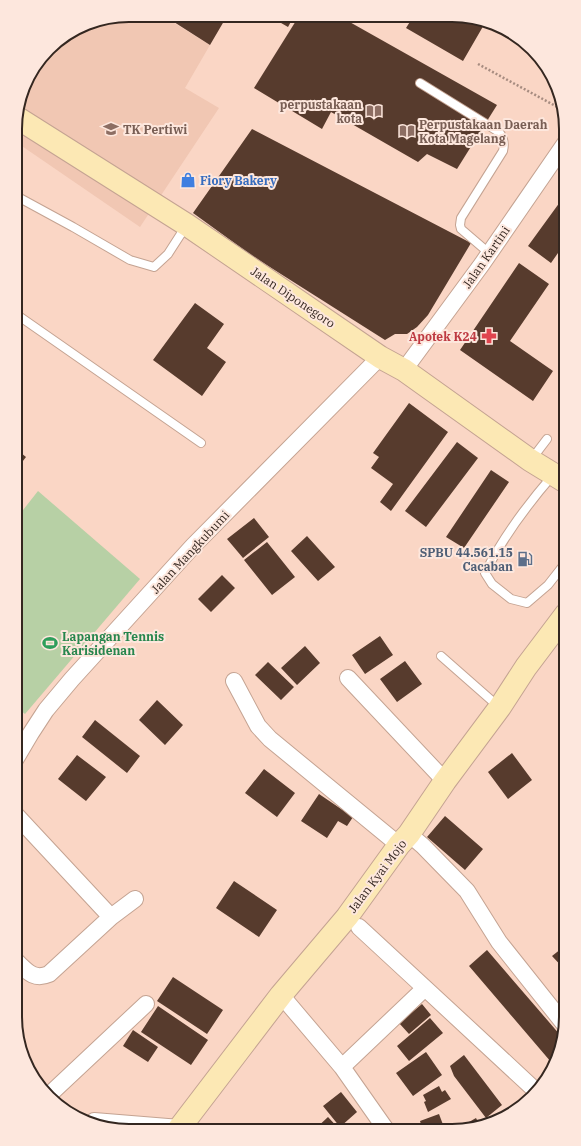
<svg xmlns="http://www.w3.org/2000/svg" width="581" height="1146" font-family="'IBM Plex Serif',serif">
  <rect width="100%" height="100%" fill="#fad6c5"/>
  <path fill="#f1c7b3" d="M129,15H161L210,45L185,88L219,108L140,227L16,142V115L27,79L54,44L86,24Z"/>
  <path fill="#b7d0a5" d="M38,491L140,579L25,714L15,706L16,519Z"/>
  <path fill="#573b2d" d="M163,15L227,16L210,45Z
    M269,16H294L288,27Z
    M299,16H339L497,105L457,169L427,154L418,162L331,112L322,129L254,88Z
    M413,17H474L485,23L463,61L406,28Z
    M252,129L471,243L428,315L417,327L407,334H395L385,340L251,255L193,213Z
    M560,202L566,206V244L565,243L551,263L528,246Z
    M519,263L549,284L510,341L553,371L533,401L460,350Z
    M195,303L224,324L207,348L226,362L202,396L153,360Z
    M409,403L448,432L391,511L380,502L393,484L371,468L379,457L373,453Z
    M457,442L478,458L426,527L405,511Z
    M16,449L26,457L16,470Z
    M491,470L509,482L464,548L446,537Z
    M254,518L269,537L243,558L227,539Z
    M307,536L335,567L318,581L291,551Z
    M267,542L295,577L272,595L244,560Z
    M222,575L235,588L211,612L198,599Z
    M380,636L393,655L365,674L352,655Z
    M305,646L320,663L297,685L281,668Z
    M405,661L422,684L397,702L380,679Z
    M268,662L294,687L281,700L255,675Z
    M157,700L183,725L165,745L139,720Z
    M95,720L140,756L127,773L82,737Z
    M512,753L532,780L508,799L488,772Z
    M77,755L106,777L86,801L58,779Z
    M264,769L295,793L277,817L245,793Z
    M319,794L353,817L347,826L338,821L327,838L301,821Z
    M445,816L483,849L465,870L427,837Z
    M234,881L277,910L259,937L216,908Z
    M566,945V971L552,956Z
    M487,950L561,1036L551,1062L469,966Z
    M173,977L223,1010L207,1034L157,1001Z
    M422,1004L431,1015L409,1034L399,1023Z
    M158,1006L208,1040L191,1065L141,1032Z
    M430,1018L443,1033L409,1061L397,1046Z
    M133,1030L158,1047L148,1062L123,1046Z
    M426,1052L442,1075L413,1096L396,1073Z
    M464,1055L502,1105L486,1118L454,1076L450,1066Z
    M439,1086L442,1092L445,1090L451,1099L428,1112L424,1102L426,1101L423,1095Z
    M341,1092L357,1112L340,1127L323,1106Z
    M439,1114L445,1130L423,1131L420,1121Z
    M328,1117L341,1131H313Z
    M476,1118L480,1126L455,1131V1130Z"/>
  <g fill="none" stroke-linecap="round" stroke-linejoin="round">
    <g stroke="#c4a392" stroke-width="10">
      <path id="lane" d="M420,83L499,132C504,138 505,143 503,151L461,218L460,225L461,229L489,253
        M16,196L73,227L130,260L154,267L168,254L186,226
        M16,314L201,443
        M531,460L547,439
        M553,475C527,505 503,537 485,573L492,584L511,599L527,603L548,585L566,562
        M441,656L499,707"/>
    </g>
    <g stroke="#c4a392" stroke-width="18">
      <path id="street" d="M404,370L482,264L566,142
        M348,678L445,781
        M234,681L258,726L270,739L399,845
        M15,760L31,733L46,710L72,679L193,546L380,357
        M15,814L111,917
        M409,834L423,846L467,891L499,942L565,1025
        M359,927L425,988
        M15,960C26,970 33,981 49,974L111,917L135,899
        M281,995L342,1067L387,1131
        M342,1067L425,988L536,1091
        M49,1095L146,1004
        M94,1121L180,1128"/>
    </g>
    <g stroke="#c4a392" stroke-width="24">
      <path id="secondary" d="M16,117L187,225L380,357L404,370L530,460L566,482
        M178,1130L281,995L347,917L399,845L409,834L445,781L500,707L526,667L566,614"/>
    </g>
    <path stroke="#a78c80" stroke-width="2.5" stroke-dasharray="2 2" stroke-linecap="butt" d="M478,64L563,110"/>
    <use href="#lane" stroke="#fff" stroke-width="8"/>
    <use href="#street" stroke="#fff" stroke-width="16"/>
    <use href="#secondary" stroke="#fce8b4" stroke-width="22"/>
  </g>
  <defs>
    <g id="library-bare" transform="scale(1.2)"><path d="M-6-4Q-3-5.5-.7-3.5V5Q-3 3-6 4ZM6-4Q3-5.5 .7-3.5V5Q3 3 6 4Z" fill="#8d6e63" stroke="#fde7dd" stroke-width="2.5" paint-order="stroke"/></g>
    <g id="school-bare" transform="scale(1.2)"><path d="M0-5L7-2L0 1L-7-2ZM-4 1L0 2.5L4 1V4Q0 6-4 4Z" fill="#8d6e63" stroke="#fde7dd" stroke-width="2.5" paint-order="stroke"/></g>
    <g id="shop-bare" transform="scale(1.2)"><path d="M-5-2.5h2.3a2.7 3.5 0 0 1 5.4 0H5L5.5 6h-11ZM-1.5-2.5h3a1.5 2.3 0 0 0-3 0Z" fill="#3f7fe0" stroke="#fde7dd" stroke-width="2.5" paint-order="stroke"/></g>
    <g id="pharmacy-bare" transform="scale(1.2)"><path d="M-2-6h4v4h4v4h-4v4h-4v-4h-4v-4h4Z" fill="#e0444e" stroke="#fde7dd" stroke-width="2.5" paint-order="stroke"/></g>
    <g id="fuel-bare" transform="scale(1.2)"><path d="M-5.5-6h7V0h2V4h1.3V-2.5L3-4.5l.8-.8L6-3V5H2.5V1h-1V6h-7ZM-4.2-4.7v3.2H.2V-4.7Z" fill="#5c6f8a" stroke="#fde7dd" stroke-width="2.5" paint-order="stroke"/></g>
    <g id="stadium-bare" transform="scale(1.2)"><path d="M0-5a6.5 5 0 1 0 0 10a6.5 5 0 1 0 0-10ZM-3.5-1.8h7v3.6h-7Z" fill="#2e9e5b" stroke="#fde7dd" stroke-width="2.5" paint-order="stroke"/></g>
  </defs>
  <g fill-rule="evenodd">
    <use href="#library-bare" x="374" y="111"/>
    <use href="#school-bare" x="111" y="129"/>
    <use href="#library-bare" x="407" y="131"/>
    <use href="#shop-bare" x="188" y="180"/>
    <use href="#pharmacy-bare" x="489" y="336"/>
    <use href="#fuel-bare" x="525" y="559"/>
    <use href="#stadium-bare" x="50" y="643"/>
  </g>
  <g text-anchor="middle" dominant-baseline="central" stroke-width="4" stroke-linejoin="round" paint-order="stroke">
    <g font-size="12" font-weight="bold" fill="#785e54" stroke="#fde7dd" text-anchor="start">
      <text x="362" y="104" text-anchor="end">perpustakaan<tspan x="362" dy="14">kota</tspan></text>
      <text x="419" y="124">Perpustakaan Daerah<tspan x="419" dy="14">Kota Magelang</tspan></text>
      <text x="123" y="129">TK Pertiwi</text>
    </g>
    <g font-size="12" font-weight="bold" fill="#366cbe" stroke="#fde7dd" text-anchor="start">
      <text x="200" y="180">Fiory Bakery</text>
    </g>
    <g font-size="12" fill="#342720" stroke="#fde7dd">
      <text transform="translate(486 257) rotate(-55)">Jalan Kartini</text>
      <text transform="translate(293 297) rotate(34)">Jalan Diponegoro</text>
      <text transform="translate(190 552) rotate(-47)">Jalan Mangkubumi</text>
      <text transform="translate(377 876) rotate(-53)">Jalan Kyai Mojo</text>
    </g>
    <g font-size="12" font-weight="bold" fill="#be3a42" stroke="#fde7dd" text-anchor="end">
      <text x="477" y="336">Apotek K24</text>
    </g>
    <g font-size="12" font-weight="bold" fill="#4e5e75" stroke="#fde7dd" text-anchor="end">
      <text x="513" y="552">SPBU 44.561.15<tspan x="513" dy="14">Cacaban</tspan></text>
    </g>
    <g font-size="12" font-weight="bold" fill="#27864d" stroke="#fde7dd" text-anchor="start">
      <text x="62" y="636">Lapangan Tennis<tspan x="62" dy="14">Karisidenan</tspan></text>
    </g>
  </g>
  <path d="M0 0H581V1146H0ZM129 22H452A107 107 0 0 1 559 129V1017A107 107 0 0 1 452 1124H129A107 107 0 0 1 22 1017V129A107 107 0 0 1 129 22Z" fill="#fde7dd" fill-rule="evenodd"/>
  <path fill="none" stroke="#342720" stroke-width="2" d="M129 22H452A107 107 0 0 1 559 129V1017A107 107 0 0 1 452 1124H129A107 107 0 0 1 22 1017V129A107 107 0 0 1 129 22Z"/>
</svg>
